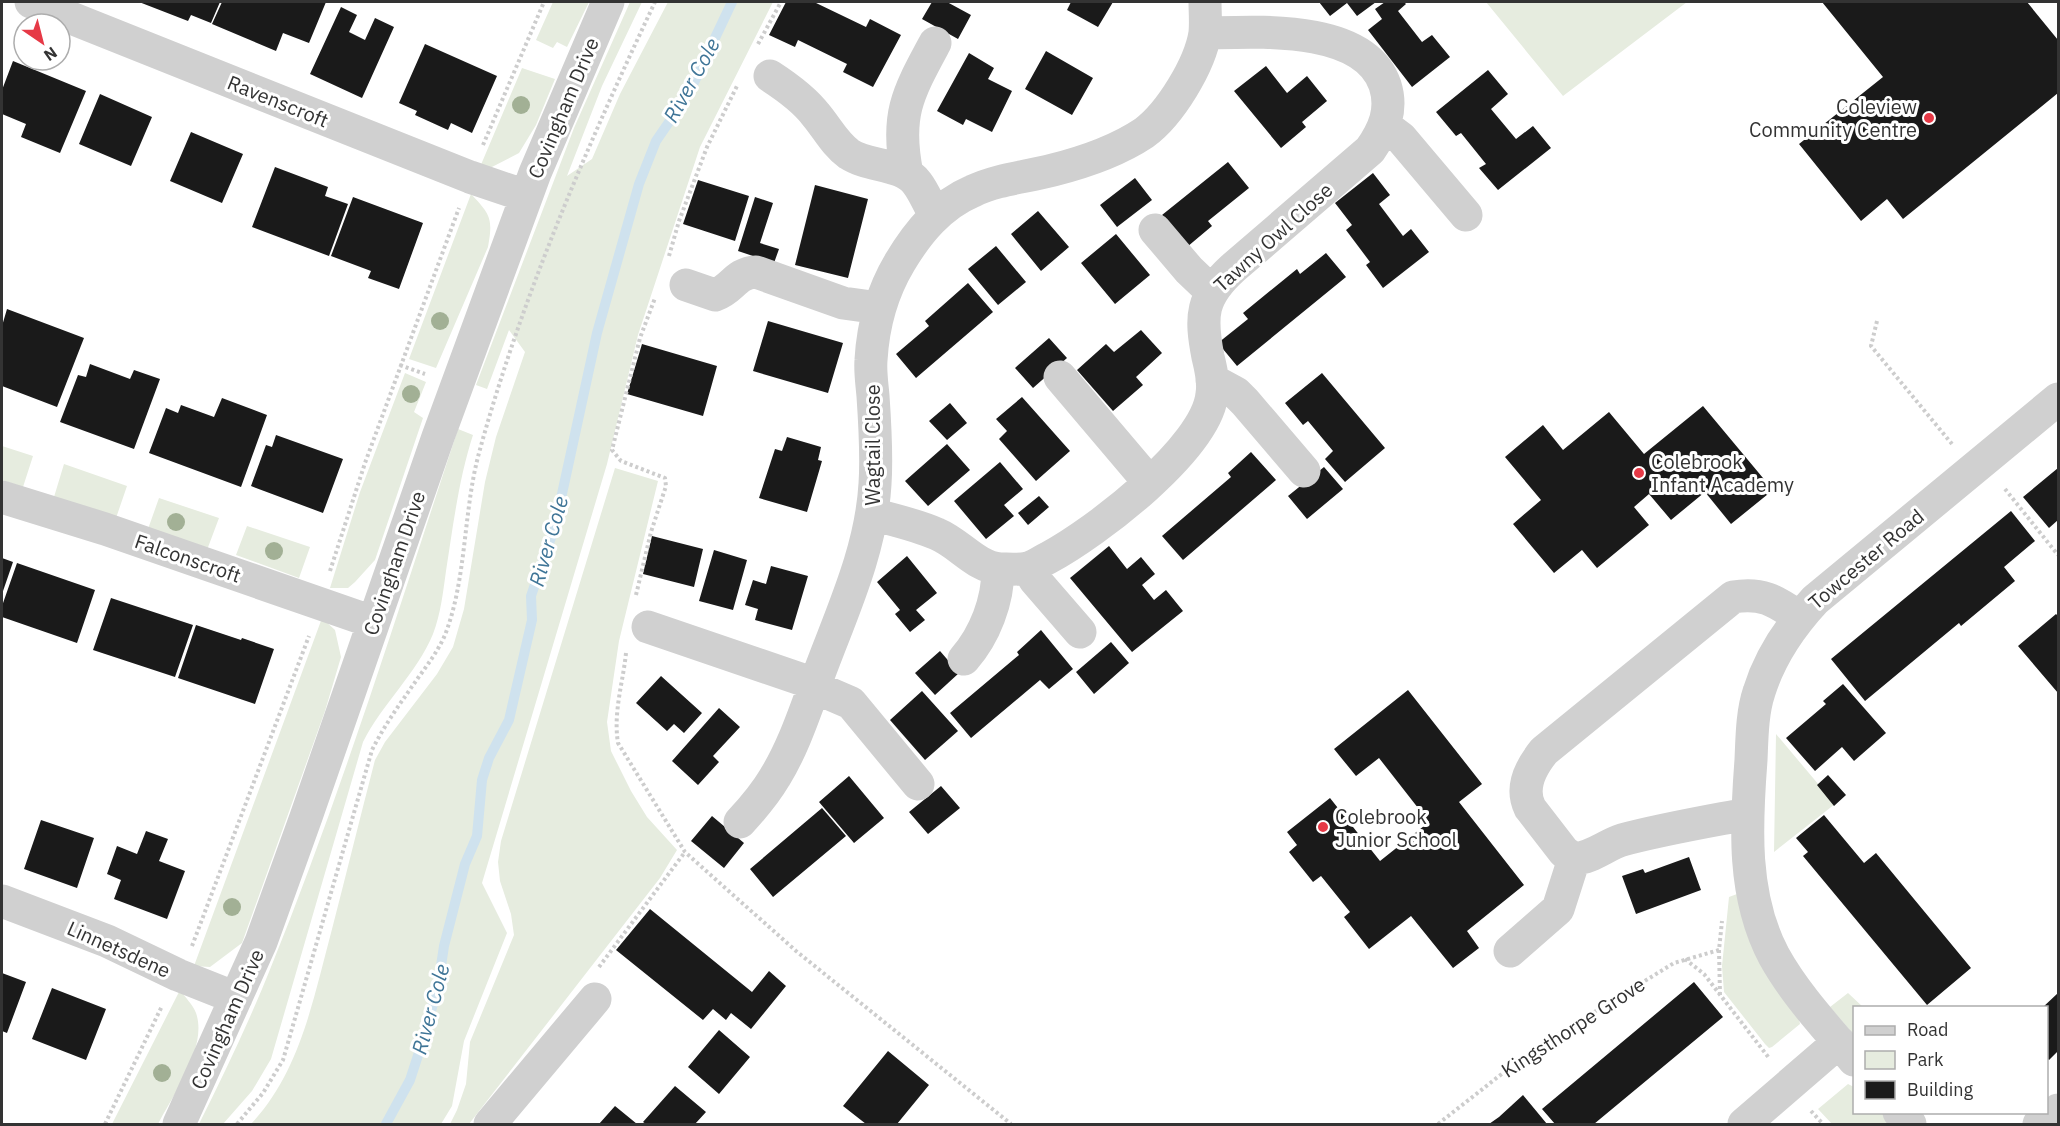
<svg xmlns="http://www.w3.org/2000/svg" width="2060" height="1126" font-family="'IBM Plex Sans',sans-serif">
  <rect width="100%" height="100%" fill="#fff"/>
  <path fill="#e6ecdf" d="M553,2H589L567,47L557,42L553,48L536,40Z
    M630,2H642L602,86L567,176L592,159L620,94L668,2H773L700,147L638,335L607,464L482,883L507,933L464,1041L452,1106L441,1124H251C300,1072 313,1000 331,933C346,875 360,818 375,760L385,742L437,674L453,647L464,609L485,482L496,437L525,352L509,330L487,389L476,385L574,128Z
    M1486,2H1687L1563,96Z
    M522,68L555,79L536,125L519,153L488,169L480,167Z
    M471,194C491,215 493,219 488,247L436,368L409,359Z
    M405,373L426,382L414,412L423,418L375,560L355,582L348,588H330L360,492Z
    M458,429L473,435C459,478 453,526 446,571C443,592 441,613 433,634C417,673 382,704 363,742L271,1059L252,1091L223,1124H199C224,1074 248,1024 269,972C341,795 398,611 458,429Z
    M2,446L33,456L23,487L2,480Z
    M64,464L127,486L116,518L54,497Z
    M615,468L658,481L619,641L607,722L611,751L631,791L647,817L677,850L660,878L469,1124H450L457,1110L466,1084L470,1042L514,935L511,914L500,881L498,862L501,841Z
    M159,498L219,518L207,550L148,529Z
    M247,526L310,547L299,578L236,555Z
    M322,618L335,630L341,657L325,711L242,943L210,967L194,966Z
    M1776,734L1835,804L1774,852Z
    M1737,894L1799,1019L1800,1024L1772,1047L1769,1048L1765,1044L1724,992L1722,966L1729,897Z
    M180,990C185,997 193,1005 196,1013C208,1047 173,1095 158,1124H112Z
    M1848,993L1863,1007L1854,1008V1035L1830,1007Z
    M1848,1084L1854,1087V1112L1882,1113L1890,1124H1832L1818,1109Z"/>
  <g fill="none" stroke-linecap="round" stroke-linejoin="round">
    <path stroke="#cfe2ee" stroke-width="10" d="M386,1124L410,1080L423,1040L438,986L444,946L465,864L477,836L482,780L489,758L509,720L532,620L531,596L555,526L597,333L639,184L656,141L689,93L732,2"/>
  </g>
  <path fill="#1a1a1a" d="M139,2H220L211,23L191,15L188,21Z
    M222,2H326L309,43L283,33L276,51L212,24Z
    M786,2H814L866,27L870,19L901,35L873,87L843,72L847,64L798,40L795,47L769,35Z
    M932,2H947L971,15L958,39L922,19Z
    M1071,2H1113L1098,27L1067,10Z
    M1319,2H1376L1357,16L1347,3L1330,16Z
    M1385,2H1404L1406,4L1398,11L1422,42L1432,35L1450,57L1412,87L1368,30L1382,19L1375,9Z
    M1822,2H2027L2058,40V93L1903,219L1887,199L1861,221L1799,144L1883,77Z
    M341,7L357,15L349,32L365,40L375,18L394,27L362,98L310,74Z
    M425,44L497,76L472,133L451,123L448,130L415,115L417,111L399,103Z
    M1046,51L1093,78L1072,115L1025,89Z
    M969,53L994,68L988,79L1012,91L992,132L966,119L963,125L937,111Z
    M13,61L86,91L60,153L21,137L26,124L2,114V90Z
    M1266,66L1287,93L1307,76L1327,101L1302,122L1306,127L1281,148L1234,91Z
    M1488,70L1508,94L1491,109L1516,139L1533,126L1551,148L1498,190L1479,168L1486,164L1461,133L1456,136L1436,112Z
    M100,94L152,117L131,166L79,144Z
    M191,132L243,154L222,203L170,181Z
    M1228,162L1249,188L1208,221L1212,226L1187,247L1162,215Z
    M275,167L328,187L325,196L348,204L329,256L252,227Z
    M1373,173L1390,195L1379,204L1403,236L1411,229L1429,252L1383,288L1366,265L1370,262L1346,230L1352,225L1335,203Z
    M1135,178L1152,200L1117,227L1100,205Z
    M698,180L749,196L735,241L683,224Z
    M815,185L868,199L848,278L795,265Z
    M353,197L423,223L399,289L368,278L371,271L331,256Z
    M755,197L773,203L760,243L779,249L774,263L738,251Z
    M1038,211L1069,247L1041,271L1011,234Z
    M1116,234L1150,275L1115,304L1081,263Z
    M996,246L1026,282L998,305L968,269Z
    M1326,253L1346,277L1237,366L1218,343L1248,319L1243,313L1297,269L1300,274Z
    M968,283L993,312L916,378L896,354L929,326L925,321Z
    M7,309L84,338L57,407L2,386V326Z
    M768,321L843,343L828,393L753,371Z
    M1141,330L1162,353L1136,377L1143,385L1113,411L1077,370L1106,344L1114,352Z
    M1049,338L1067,358L1033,388L1015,368Z
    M642,344L717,366L703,416L627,394Z
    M90,364L130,379L134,370L160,379L134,449L60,422L78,375L86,377Z
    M1322,373L1385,448L1345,482L1325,459L1333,451L1308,421L1303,425L1285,403Z
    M1022,397L1070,451L1036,481L999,439L1007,431L996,419Z
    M222,398L267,415L241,487L149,453L166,408L178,413L181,405L214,417Z
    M950,403L967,423L947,440L929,421Z
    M1703,406L1773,490L1731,524L1705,492L1671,520L1649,494L1634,507L1649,525L1597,568L1582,550L1554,573L1513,524L1541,500L1505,457L1543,425L1563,450L1609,412L1644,454Z
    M276,435L343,459L323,513L251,486L266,445L272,447Z
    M787,437L821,447L818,460L822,461L807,512L759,498L775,449L782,451Z
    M947,444L970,470L928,506L905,481Z
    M1251,452L1276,480L1183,560L1162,536L1231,477L1228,473Z
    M1000,462L1023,489L1004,505L1014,516L986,539L954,501Z
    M1324,467L1343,489L1307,519L1288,496Z
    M2058,468V520L2049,528L2023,497Z
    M1039,496L1049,507L1028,525L1018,513Z
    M2011,511L2035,541L2004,567L2015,581L1961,626L1959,623L1865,701L1831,659Z
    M652,536L703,549L694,587L643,574Z
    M1109,546L1127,569L1141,557L1155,574L1142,585L1154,600L1166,590L1183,611L1132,652L1070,578Z
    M714,550L747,560L733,610L699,601Z
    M907,556L937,593L916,610L925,620L910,632L895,614L900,610L877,582Z
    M2,558L13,562L2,594Z
    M17,563L95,590L77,643L2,617V606Z
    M771,566L808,576L792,630L755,620L758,609L745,605L753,580L766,584Z
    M111,598L193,625L175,677L93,650Z
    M2056,614L2058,616V693L2018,646Z
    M196,625L241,640L242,638L274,649L255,704L178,678Z
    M1041,630L1073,669L1049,689L1040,680L971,738L950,713L1019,655L1017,652Z
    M1111,642L1129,663L1094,694L1076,672Z
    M940,651L959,673L935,695L915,673Z
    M661,676L702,713L684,733L674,724L667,731L636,703Z
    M1843,684L1886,733L1854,761L1842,747L1815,771L1786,738L1826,704L1823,701Z
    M1408,690L1482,784L1459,802L1524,885L1467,931L1479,948L1453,968L1411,916L1369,949L1344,917L1350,912L1321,876L1313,882L1289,852L1297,845L1287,832L1330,798L1380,861L1429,822L1379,758L1356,776L1334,749Z
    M922,691L958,731L925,760L890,720Z
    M719,708L740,727L713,756L719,762L698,785L672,761Z
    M1828,775L1846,795L1834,806L1817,785Z
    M849,776L884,818L854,843L819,802Z
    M941,786L960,808L928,834L909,812Z
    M822,808L846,836L773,897L750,869Z
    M1824,815L1864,863L1876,853L1971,968L1927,1005L1803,856L1808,852L1796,838Z
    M712,816L744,843L724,868L691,841Z
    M41,820L94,838L77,888L24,869Z
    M146,831L168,839L159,861L185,871L167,919L114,899L121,880L107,874L117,846L137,854Z
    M1689,857L1701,890L1636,914L1622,876L1643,869L1645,873Z
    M650,909L752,992L769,971L786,986L751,1029L731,1013L726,1020L713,1009L703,1020L616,950Z
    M2,973L26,982L7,1033L2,1031Z
    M1694,982L1723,1017L1594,1124H1555L1542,1109Z
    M52,988L106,1009L86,1060L32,1039Z
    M2058,993V1051L2049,1060L2046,1057V1008H2042Z
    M719,1030L750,1057L719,1094L688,1067Z
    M888,1051L929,1085L897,1124H866L843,1106Z
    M675,1086L706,1112L695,1124H646L643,1122Z
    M1523,1095L1547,1124H1489L1499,1117Z
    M615,1106L637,1124H599Z"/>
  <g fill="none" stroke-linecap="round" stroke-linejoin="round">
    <path stroke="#cdcdcd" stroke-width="4" stroke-dasharray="3 3" stroke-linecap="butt" d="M758,44L781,2
      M483,145L544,2
      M669,256L679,221L707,147L737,86
      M1877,321L1871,346L1952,444
      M400,365L425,374
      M2005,489L2058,555
      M330,571L365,463L459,208
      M636,595L651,532L666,486L665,478L621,461L612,450L640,338L655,298
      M626,653C623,683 613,712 618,743L685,852L796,951L1011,1124
      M192,946L309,636
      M1685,959L1704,974L1769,1058
      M599,967L685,852
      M1720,995L1719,950L1722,921
      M1811,1111L1823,1124
      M105,1124L162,1006
      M237,1124L263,1093L283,1060L372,750C385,724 402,701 418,678C428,664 438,651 445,635C467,578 463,512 479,453C521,299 587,146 655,2
      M1438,1124L1531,1051L1674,963L1719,950"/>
    <path stroke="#d0d0d0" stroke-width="33" d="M31,2L470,177L526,196
      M770,76C787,87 804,99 816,115C827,128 835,144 849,154C869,167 902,163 917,183C924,192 929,205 935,215
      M1385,126L1401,138L1466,215
      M907,174C895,115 908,93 935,43
      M1155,230L1189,270L1211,291
      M686,285L715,295C733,289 735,273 756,272L843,303L879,308
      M1060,377L1149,482
      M1212,380L1236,393L1245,402L1304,471
      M2,497L105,529L373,622
      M872,514C894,520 917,525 937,534C959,543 976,567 1000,569C1008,569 1020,570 1028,568C1035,566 1042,561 1048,558C1095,533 1207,448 1212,394C1214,382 1211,369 1208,357C1200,316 1201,297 1233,268L1370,150C1384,130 1393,110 1385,85C1364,24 1256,32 1205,33
      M1028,568L1035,580L1080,632
      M648,627L815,684
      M964,659C985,635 998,601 998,569
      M814,687L851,703L918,784
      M1747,814C1705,822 1663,829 1622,840C1606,845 1592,858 1574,859L1564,852L1530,808C1520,788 1531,767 1544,751L1733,597C1763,592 1775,601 1799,617
      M740,822C753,808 765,794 775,777C793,748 804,714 816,682C839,618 871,554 875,484C877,455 875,425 873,396C872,384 870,372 871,360C873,325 882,292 900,262C918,232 940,205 973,191C998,179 1027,177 1053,170C1085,162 1117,151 1144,133C1170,114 1200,65 1205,33C1206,23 1205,11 1205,2
      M2,901L107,941L178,975L236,998
      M1510,951L1558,909L1574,859
      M1854,1060C1826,1027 1795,994 1774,956C1742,896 1746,825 1751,760C1752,738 1752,713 1759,692C1770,656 1790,627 1815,600L2058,399
      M1899,1112L1910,1124
      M179,1124L261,942L306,817L438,437L535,173L608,2
      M490,1124L595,999
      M1744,1124L1839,1042
      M2039,1124L2058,1110"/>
  </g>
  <g fill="#a2b095">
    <circle cx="521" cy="105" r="9"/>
    <circle cx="440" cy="321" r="9"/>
    <circle cx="411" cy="394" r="9"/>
    <circle cx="176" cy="522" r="9"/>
    <circle cx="274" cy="551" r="9"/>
    <circle cx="232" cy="907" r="9"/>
    <circle cx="162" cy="1073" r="9"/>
  </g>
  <g fill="#e63946" stroke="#fff" stroke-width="2">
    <circle cx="1929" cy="118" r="6"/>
    <circle cx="1639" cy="473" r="6"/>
    <circle cx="1323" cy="827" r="6"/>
  </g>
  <g text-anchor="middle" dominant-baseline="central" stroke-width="6" stroke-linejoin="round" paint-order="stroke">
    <g font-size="20" fill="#333" stroke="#fff">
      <text transform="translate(278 101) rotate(22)">Ravenscroft</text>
      <text transform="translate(563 108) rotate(-67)">Covingham Drive</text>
      <text transform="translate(1273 237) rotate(-42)">Tawny Owl Close</text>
      <text transform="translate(872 445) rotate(-90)">Wagtail Close</text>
      <text transform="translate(188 558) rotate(19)">Falconscroft</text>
      <text transform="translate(1866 559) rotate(-40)">Towcester Road</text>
      <text transform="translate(394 563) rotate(-71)">Covingham Drive</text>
      <text transform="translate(119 949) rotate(24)">Linnetsdene</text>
      <text transform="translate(227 1019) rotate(-66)">Covingham Drive</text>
      <text transform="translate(1573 1027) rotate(-33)">Kingsthorpe Grove</text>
    </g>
    <g font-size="20" fill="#333" stroke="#fff" text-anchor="start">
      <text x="1917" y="106" text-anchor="end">Coleview<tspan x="1917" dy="23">Community Centre</tspan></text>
      <text x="1651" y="461">Colebrook<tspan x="1651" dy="23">Infant Academy</tspan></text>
      <text x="1335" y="816">Colebrook<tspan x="1335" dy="23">Junior School</tspan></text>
    </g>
    <g font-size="21" font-style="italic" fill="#3f7597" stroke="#fff">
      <text transform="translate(691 80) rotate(-61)">River Cole</text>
      <text transform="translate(548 541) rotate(-74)">River Cole</text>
      <text transform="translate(430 1009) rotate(-75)">River Cole</text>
    </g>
  </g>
  <rect width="2060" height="1126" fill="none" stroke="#333333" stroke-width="6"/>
  <rect x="1853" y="1006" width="195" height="108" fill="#ffffff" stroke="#adadad" stroke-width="1.5"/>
  <rect x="1865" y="1026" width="30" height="9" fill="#d0d0d0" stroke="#adadad" stroke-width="1.5"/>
  <text x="1907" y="1036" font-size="18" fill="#333333">Road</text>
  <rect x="1865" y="1051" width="30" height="18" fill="#e6ecdf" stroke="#adadad" stroke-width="1.5"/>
  <text x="1907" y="1066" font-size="18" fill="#333333">Park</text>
  <rect x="1865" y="1081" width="30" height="18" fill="#1a1a1a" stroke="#adadad" stroke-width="1.5"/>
  <text x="1907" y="1096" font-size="18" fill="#333333">Building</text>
  <g transform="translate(42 42) rotate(145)"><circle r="28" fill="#ffffff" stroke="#adadad" stroke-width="1.5"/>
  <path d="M0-4.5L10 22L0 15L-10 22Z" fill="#e63946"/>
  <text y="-9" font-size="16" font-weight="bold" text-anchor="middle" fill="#333333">N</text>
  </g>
</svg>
